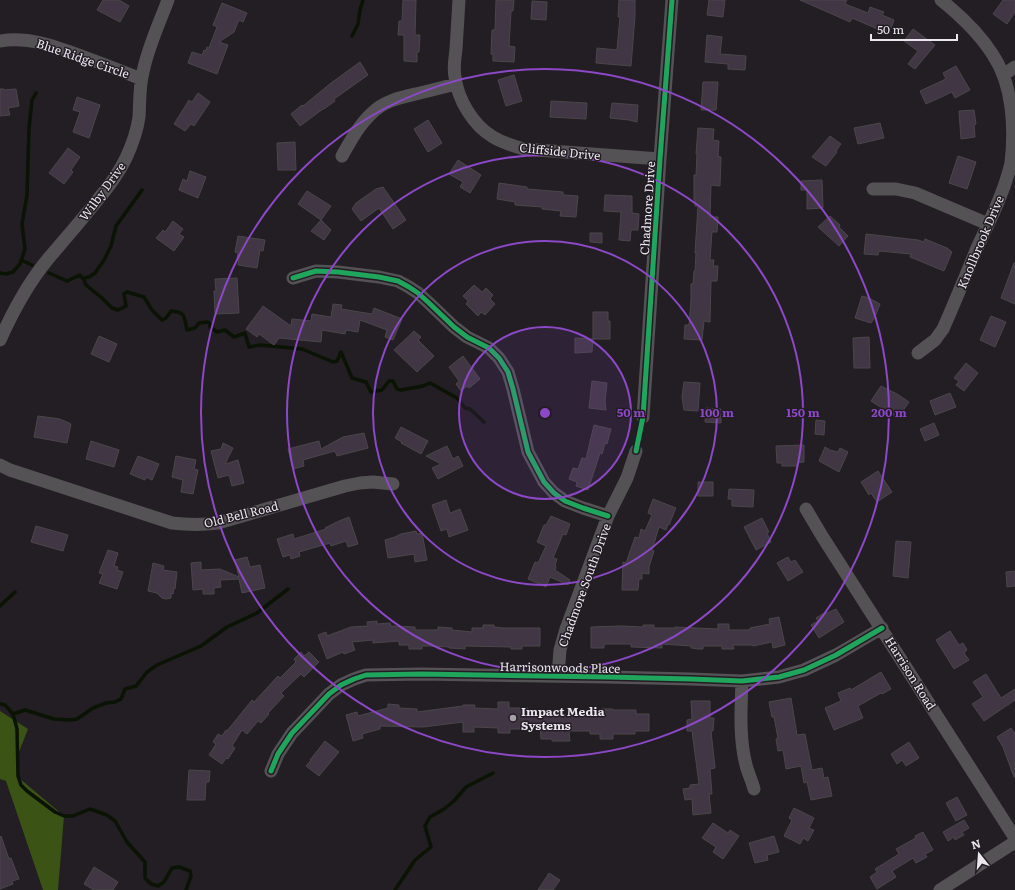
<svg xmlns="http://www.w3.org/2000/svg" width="1015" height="890" font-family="Literata,serif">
  <rect width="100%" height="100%" fill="#221e23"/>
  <path fill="#3b5315" d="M0,711L28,729L17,757L19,778L64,816L58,890H43L6,781L0,779Z"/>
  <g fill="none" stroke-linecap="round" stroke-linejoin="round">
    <path stroke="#0b1304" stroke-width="3.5" d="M352,36L358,24L360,10L363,0
      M21,260L32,265
      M0,273L6,274L13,272L20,264L25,249L22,224L27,195L29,128L32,100L36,93
      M49,273L67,281L80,275L84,280L86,285L102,298L112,308L118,310L126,306L124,294L127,292L144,297L152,310L162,320L166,318L171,311C186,312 184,317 187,330L195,328L199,323L208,322L210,324V327L217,332L225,330L234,337L245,333L249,347L260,345L302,349L333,362L337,361L341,352L352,378L366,382L371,392L382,390L389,381H393L397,389L401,390L423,386L430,383L457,398L465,408L470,409L484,422
      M84,280V278L89,277L95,273L104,260L111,246L116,226L142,190
      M0,606L15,592
      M0,704L5,705L13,714L17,729L18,776L21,785L27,791L55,812L64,816H73L90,809L107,815L115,821L127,842L145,862V878L151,884L158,886L164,882L172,868L179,867L190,871L191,876L186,890
      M13,714L25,710L54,719L70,720L77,719L93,708L106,703L115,702L121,699L125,689L136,686L147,672L157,665L201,646L227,627L257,613L288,589
      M395,890L415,860L431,847L425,826L430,817L444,809L454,801L466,787L493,773"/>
  </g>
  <path fill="#413744" stroke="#4a464a" d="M103,0H119L129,6L120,22L97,10Z
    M403,0H416L415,35H420L419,52H417V62L404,61V35H398L399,21H402Z
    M496,0H514L513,11H511L509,46L515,47L514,62L493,61V54H491L492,30H495Z
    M619,0H635V16L631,66L596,63L597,48L617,50L620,17H618Z
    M709,0H725L723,17L707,15Z
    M800,0H847L845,4L868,13L870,7L884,12L882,15L894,20L889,34L852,18L850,22Z
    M1003,0H1015V12L1007,24L993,14Z
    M532,1L547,2L546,20L531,19Z
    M222,3L247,13L243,22L239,20L234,32L219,42L228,45L217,74L188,63L192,52L202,55L204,50L206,51L207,47L209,48L217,27L213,25Z
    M913,29L935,45L915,69L908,64L918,51L904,41Z
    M707,35L722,37L720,54L746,56L745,70L728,69V64L705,62Z
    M360,62L368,75L334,99L335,101L324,109H323L300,126L291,114L302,105L303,106L331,83Z
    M956,66L970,90L955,98L952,92L926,104L920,91L946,79L943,73Z
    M514,75L522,101L506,106L498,80Z
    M703,82H718L716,110H701Z
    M0,89H4V90L16,89L19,106L8,108L10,115L0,116Z
    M198,93L210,102L194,126L191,124L185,131L174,124L189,100L192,102Z
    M77,97L100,105L89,138L73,132L80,112L73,110Z
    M551,101L587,103L586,119L550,117Z
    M612,103L638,105L637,122L629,120L610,118Z
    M974,110L976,124L974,125L975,137L961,139L959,111Z
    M428,120L442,143L428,152L414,129Z
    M880,123L884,138L858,144L854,128Z
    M698,128L714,129L713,140L719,141L718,156L721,157L720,186L711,185L710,217H718L717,232H712L710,260H714L713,266H718L717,281H711L710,322L704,321L702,340L684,339L685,325H689L691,300V284H693L694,271H695L696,253H695L698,206H695V200H694V175H696L697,154H696Z
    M830,136L841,144L836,151L837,152L826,166L812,157Z
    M295,142L296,170H278L277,143Z
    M68,148L80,157L71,170L73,172L64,184L49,173Z
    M958,156L976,162L967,189L949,183Z
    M458,160L481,175L470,193L460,187L463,182L449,174Z
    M190,171L206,177L198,198L179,190L183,179L187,181Z
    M822,180L823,208L807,209V190H801V181Z
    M499,183L527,187V189L563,192V195L578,196L576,217L560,216L561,211L542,209V207L515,205V202L497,199Z
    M383,187L406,220L393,229L379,208L361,221L352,209L356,203L376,189Z
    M307,191L331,206L321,220L298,204Z
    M605,195L632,196V213L639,214L638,230H631L630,241L619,240L621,212L604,211Z
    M830,216L840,225L839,227L848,236L839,246L818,227Z
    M321,220L331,230L324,240L311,231Z
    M173,221L183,229L179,234L184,237L174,251L156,238L163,230L165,232Z
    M590,233H602V243L590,242Z
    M866,234L918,240L924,242L925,239L947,248L952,252L944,271L910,257L911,254L879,251L878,255L864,254Z
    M238,236L265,240L263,251L260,250L257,268L238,265L239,259L237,258L238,253L235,252Z
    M1014,263H1015V304L1001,298Z
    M237,278L239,313L215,314L214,291H216L215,279Z
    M474,285L482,292L486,288L493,295L490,299L495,304L485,315L481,312L478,316L466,304L468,301L463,296Z
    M862,296L869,298L880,304L875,317L871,323L855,318Z
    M333,304L342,305L341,309L372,314L374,308L402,319L393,340L385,337L387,330L360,320L358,332L346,330L345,334L322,330L321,342L279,338L274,345L259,334L257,337L246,329L263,306L291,326L292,319L311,321L312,314L331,317Z
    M593,312H608V321H610V339H593Z
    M991,316L1006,322L995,347L980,340Z
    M414,331L421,337L418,340L434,356L417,372L394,350Z
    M99,336L117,344L109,362L91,354Z
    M869,337L870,368H854L853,338Z
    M575,338L593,339L592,352L575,353Z
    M463,356L480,379L469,388L467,386L461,391L456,384L459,381L449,367Z
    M966,363L978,373L964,391L956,385L959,381L954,378Z
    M592,381L607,383L605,401L606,410L589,408Z
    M684,382L700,383L698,411L684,410L682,397Z
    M881,386L897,394L909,402L898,418L871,401Z
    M950,393L956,407L935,415L930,401Z
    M706,408L721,409V423L705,422Z
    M38,416L60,419L71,424L67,443L34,437Z
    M816,420L825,421L824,435L815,434Z
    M934,423L939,435L925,441L920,429Z
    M594,425L611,429L607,444L605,443L602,454L600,453L588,490L576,486L577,482L569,479L573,468L578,469L582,458L586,459Z
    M401,427L428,441L421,454L401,443L402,442L395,438Z
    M364,433L368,448L337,456L335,451L303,460L304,466L293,469L288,449L319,441L321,449L343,437Z
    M91,441L119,450L114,467L86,459Z
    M223,443L233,448L225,464L238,460L244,483L232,486L229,475L218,478L211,451L221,449Z
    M804,445V462L797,463L798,466H782V463H777L776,446Z
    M447,446L453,459L458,456L463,466L438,479L432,468L441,464L426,456Z
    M825,447L830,450L838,452L840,448L848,452L839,472L819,461Z
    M138,456L159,464L152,480L146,477L145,480L130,474Z
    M176,456L196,460L194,469L198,470L193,494L181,492L183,480L172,477Z
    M878,471L892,492L877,502L871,493L869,495L861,482Z
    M698,482H713V496H698Z
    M729,489L754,490L753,507L732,506V499H728Z
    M653,499L676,508L669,525L668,524L666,530L659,527L652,550L654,551L649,567V574L642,573V579H639L638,590H622L623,562L626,563L635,537L639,538L641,529L645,531L652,515L648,513Z
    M446,500L450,513L460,509L468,530L449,537L447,529L441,531L432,505Z
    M551,516L570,524L566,535L563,534L553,558L557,559L555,565L556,566L555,570L570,580L568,585L550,577L546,587L528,579L535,562L538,563L546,546L537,542L544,525H546Z
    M349,517L358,544L348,547L346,541L331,546L330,543L299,552L300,556L291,559L290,555L283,557L277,539L293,534L294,539L326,529L325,528L339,521Z
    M762,518L769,532L767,533L771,542L756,550L744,527Z
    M36,526L68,535L63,551L31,542Z
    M416,531L417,534L422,533L427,560L415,562L414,554L388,558L385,540L395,537L401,534Z
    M896,541L911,542L908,578L893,576Z
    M108,550L118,553L114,566L118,567L117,570L123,572L117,589L99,583L103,574L99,573Z
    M247,557L250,567L260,565L265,588L242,593L239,579L220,580L221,587L214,588V594H203V589L193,590L191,563L201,562V570L220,569L239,577L235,560Z
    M788,557L791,562L795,560L803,572L788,581L777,563Z
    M153,563L164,566L163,570L177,572L175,589L174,588L173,594L171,593V598L166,599L162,598L157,593L148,591Z
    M1015,571V586L1007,587L1006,572Z
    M836,609L844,622L819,638L811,625L818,621L816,618L824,613L825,614Z
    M779,617L785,645L773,648L772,642L753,646L752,645H733L734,649H722V646H703V649H698L691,648V646L662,644V648L631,647V644H604V648H591V627L621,626L643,627V625H654V628H675V627L718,629V624H729V630H750V628L770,624L769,619Z
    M377,621V624L390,623L391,626L415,627V630H438V627L452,628V630L472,632V628H483V625H494V627L503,628H540V646H522V649H511V647L465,646V649L449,648V647L429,646H422V649H409V645H399V641L373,643V640L352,642L355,650L344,654L343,652L327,659L318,635L326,632L327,636L351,627L368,626L367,622Z
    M950,631L959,645L963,643L967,650L964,653L969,660L954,669L936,640Z
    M301,652L304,656L309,652L319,662L304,677L301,674L281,693L284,696L268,713L269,714L261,723L258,721L247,734L242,730L232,746L235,748L228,759L226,758L222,764L209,755L216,744L213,742L218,734L222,736L226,730L227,731L252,700L254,702L278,676L280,678L296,662L294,659Z
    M881,672L891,689L882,694L881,693L858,706L863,718L834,730L825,708L841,701L838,693L850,688L851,690Z
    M986,674L1001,698L1015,689V700L984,721L972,704L983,697L973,682Z
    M791,698L797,735L805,734L812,770L822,768L824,778L828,777L832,796L811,800L807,782L804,783L801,766L786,769L783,750L778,751L776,739L778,738L774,717H772L769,702Z
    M691,701H710V718H714L713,731H711L715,768L710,769L712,794H709L711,813L693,815L692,799L685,800L683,789L690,788V785L699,784L692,731H687V720L692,719Z
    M498,702H509V708H528V712H552V715L583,714V712H601V709H613V710H636V714H649V731H635V734H613V739H600V734H590V731H569L570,741H552V739H541L540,727H520V729H510V733H498V728L474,727V732H463V722L423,727L380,726V729L362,734L363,738L353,741L346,715L357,712L358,716L388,708V704L399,705V708L417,709V712L463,706V705H475L474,708L498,709Z
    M1011,728L1015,734V777H1014L1003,747L997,737Z
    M325,741L339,752L319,776L306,766L311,760H310Z
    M909,742L919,758L906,766L902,760L897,764L891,754Z
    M189,770L210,771L209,782H206L205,800H187Z
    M957,797L967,815L956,821L946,803Z
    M794,808L814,818L809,828L814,830L808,841L803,838L800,844L784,836L792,820L789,818Z
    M964,820L969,828L962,832L964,835L955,840L954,837L948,841L943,832Z
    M713,823L728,833L730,830L739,836L723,859L713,852L716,847L702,838Z
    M923,832L933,850L925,854L927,857L916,863L913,858L892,871L896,877L877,889L870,877L877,872L875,869L899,854L896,849L916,838L915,836Z
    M1,836L9,859L11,858L19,879L12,881L13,884L0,889V837Z
    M774,836L779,852L767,855L768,860L755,863L749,843Z
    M94,867L118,882L113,890H94L84,884Z
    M549,873L560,880L553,890H538Z"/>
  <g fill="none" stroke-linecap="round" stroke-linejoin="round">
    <path stroke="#545254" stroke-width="13" d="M459,0C458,16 457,33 456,49C455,58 453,68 455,77C458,100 473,125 493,137C503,143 513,146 524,149L660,159
      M0,41C29,36 57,47 84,57C103,64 122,71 141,79
      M1003,75L1015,67
      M342,156C351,140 359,125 372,113C385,100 403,97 420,93C432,90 444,87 456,84
      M873,189H896L915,193L988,224
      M293,278L316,271L338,272L379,277L398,281L409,287L418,293L429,303L454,327L467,337L489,348L499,358L508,372L513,389L528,452L544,482L554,493L565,501L583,508L608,516
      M0,340C13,311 28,283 48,259C64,240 80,222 95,203C107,189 118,175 126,158C132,145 137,132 139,117C140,102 139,87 143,72C148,47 159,24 168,0
      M918,353L935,340L943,329C955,302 966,275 977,248C990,220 1004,193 1011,163C1015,128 1013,85 993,55C979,33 961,16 941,0
      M643,417L660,159L672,0
      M0,465L10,470L172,523C189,525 202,525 218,523L345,486L360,483L373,482L393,484
      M806,509L822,536L1015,838
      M558,676L560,650L566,629L608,516L627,478L636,451
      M742,681C741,709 739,738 746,765C748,773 752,781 754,789
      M271,771L278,754L292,733L329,694L341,685L354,679L366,675L421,674L608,677L691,679L742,681L779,677L804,670L836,655L882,628
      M940,890L1015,842"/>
    <g stroke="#231c25" stroke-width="8">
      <path id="cycleway" d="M293,278L316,271L338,272L379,277L398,281L409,287L418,293L429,303L454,327L467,337L489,348L499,358L508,372L513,389L528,452L544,482L554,493L565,501L583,508L608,516
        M636,451L643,417L660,159L672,0
        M271,771L278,754L292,733L329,694L341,685L354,679L366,675L421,674L608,677L691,679L742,681L779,677L804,670L836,655L882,628"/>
    </g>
    <use href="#cycleway" stroke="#20a55d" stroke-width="5"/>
  </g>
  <circle cx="545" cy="413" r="86" fill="#8c48c6" fill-opacity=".12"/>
  <g fill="none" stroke="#8c48c6" stroke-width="2">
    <circle cx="545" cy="413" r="86"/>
    <circle cx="545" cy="413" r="172"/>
    <circle cx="545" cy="413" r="258"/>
    <circle cx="545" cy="413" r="344"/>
  </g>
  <circle fill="#a5a1a7" stroke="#231c25" stroke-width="1.5" cx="513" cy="718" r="4"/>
  <g text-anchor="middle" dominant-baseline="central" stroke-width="3" stroke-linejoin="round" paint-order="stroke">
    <g font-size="12" fill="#ece7ee" stroke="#231c25">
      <text transform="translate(83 58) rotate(19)">Blue Ridge Circle</text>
      <text transform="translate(560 151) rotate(6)">Cliffside Drive</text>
      <text transform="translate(102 191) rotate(-54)">Wilby Drive</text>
      <text transform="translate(647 208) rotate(-86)">Chadmore Drive</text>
      <text transform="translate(980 242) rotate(-67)">Knollbrook Drive</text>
      <text transform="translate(241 514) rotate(-14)">Old Bell Road</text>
      <text transform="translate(584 585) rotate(-70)">Chadmore South Drive</text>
      <text transform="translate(560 667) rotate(1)">Harrisonwoods Place</text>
      <text transform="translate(911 673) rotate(58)">Harrison Road</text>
    </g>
    <g font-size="12" font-weight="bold" fill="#ece7ee" stroke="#231c25" text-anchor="start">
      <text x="521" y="711">Impact Media<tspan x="521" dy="14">Systems</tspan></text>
    </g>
  </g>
  <circle cx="545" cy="413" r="6" fill="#8c48c6" stroke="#231c25" stroke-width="2"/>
  <g font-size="12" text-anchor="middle" font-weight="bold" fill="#8c48c6" stroke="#231c25" stroke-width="3" stroke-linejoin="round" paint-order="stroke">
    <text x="631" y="417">50 m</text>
    <text x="717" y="417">100 m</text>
    <text x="803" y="417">150 m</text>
    <text x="889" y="417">200 m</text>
  </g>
  <g transform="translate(979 854) rotate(343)" stroke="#231c25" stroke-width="3" paint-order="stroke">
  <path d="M0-3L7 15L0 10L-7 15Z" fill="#ece7ee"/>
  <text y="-6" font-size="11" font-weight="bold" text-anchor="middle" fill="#ece7ee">N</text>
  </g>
  <path d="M871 34v6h86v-6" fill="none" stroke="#ece7ee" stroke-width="2"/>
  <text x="877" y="34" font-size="12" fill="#ece7ee" stroke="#231c25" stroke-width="3" paint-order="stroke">50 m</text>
</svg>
